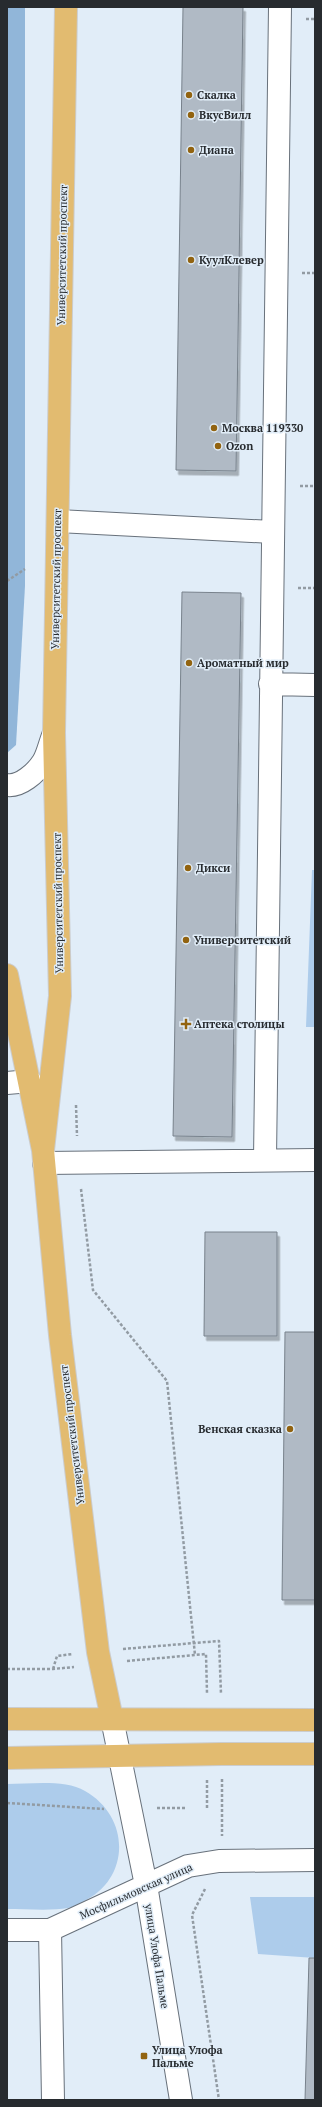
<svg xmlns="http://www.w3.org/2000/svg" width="322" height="2107" font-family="'PT Serif',serif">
  <defs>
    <filter id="shadow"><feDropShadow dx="2.5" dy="4.5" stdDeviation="0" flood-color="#0004"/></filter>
  </defs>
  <rect width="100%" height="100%" fill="#e1edf8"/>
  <path fill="#adcceb" d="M312,870H315V1027H306Z
    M7,1784C30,1784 65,1779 85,1791C131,1817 131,1880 82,1902C78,1904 73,1907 68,1908C52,1911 25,1909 7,1909Z
    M250,1897H315V1958L258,1954Z"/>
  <path fill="#91b6d9" d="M7,7H25V586L16,745L7,753Z"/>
  <path fill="#b0bac5" stroke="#78828c" filter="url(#shadow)" d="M183,7H243L236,471L176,470Z
    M182,592L241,593L232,1137L173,1136Z
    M205,1232H277V1336H204Z
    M285,1332H315V1600H282Z
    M309,1958H315V2100H305Z"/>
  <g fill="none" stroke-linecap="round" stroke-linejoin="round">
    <g stroke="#68717b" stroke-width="24">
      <path id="minor" d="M58,521L272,532
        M270,684L315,685
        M7,785C20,787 36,773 43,762C48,754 50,742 54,733
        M7,1083L30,1081
        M265,1159L280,7
        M44,1163L315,1160
        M112,1719L146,1885L181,2100
        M7,1930H50L188,1866L219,1861L315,1860
        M50,1930L53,2100"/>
    </g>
    <g stroke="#cbcccd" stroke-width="24">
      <path id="major" d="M7,975L43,1150L60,1335L98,1652L112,1719
        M43,1150L60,996L54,733L66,7
        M7,1719L315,1720
        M7,1758L221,1754H315"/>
    </g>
    <path stroke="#929ba3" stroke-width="2.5" stroke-dasharray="3 2" stroke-linecap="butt" d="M306,19H315
      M302,273H315
      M300,486H315
      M7,581L25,569
      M298,588H315
      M76,1105L77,1136
      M81,1189L93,1290L167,1381L195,1655
      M123,1649L219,1641L221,1694
      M127,1661L206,1654L207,1693
      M7,1669H53L74,1667
      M53,1669L57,1656L73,1654
      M222,1779V1836
      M207,1780V1809
      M7,1803L104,1809
      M157,1808H186
      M205,1889L192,1915L219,2100"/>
    <use href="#minor" stroke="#fff" stroke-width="22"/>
    <use href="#major" stroke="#e2bb70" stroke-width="22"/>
  </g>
  <g fill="#926310" stroke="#e1edf8" stroke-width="1.5">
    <circle cx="189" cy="95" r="4"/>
    <circle cx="191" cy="115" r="4"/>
    <circle cx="191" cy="150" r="4"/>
    <circle cx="191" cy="260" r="4"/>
    <circle cx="214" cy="428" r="4"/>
    <circle cx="218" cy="446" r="4"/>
    <circle cx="189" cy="663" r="4"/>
    <circle cx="188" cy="868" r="4"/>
    <circle cx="186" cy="940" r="4"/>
    <path d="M184 1018h4v4h4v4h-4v4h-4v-4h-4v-4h4z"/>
    <circle cx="290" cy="1429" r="4"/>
    <rect x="140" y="2052" width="8" height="8" rx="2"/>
  </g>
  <g text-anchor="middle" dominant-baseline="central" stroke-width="3" stroke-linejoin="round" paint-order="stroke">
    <g font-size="11" font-weight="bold" fill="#272b2f" stroke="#e1edf8" text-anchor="start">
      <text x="197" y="95">Скалка</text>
      <text x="199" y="115">ВкусВилл</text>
      <text x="199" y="150">Диана</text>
      <text x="199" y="260">КуулКлевер</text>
      <text x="222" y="428">Москва 119330</text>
      <text x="226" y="446">Ozon</text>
      <text x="197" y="663">Ароматный мир</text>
      <text x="196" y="868">Дикси</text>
      <text x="194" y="940">Университетский</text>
      <text x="194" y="1024">Аптека столицы</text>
      <text x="282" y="1429" text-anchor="end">Венская сказка</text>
      <text x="152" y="2050">Улица Улофа<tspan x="152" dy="13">Пальме</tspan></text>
    </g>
    <g font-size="11" fill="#272b2f" stroke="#e1edf8">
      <text transform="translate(62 255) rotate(-89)">Университетский проспект</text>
      <text transform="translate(56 579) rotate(-89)">Университетский проспект</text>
      <text transform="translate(58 903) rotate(-91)">Университетский проспект</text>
      <text transform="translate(72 1435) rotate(-97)">Университетский проспект</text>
      <text transform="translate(136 1891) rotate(-24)">Мосфильмовская улица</text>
      <text transform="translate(157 1956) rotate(81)">улица Улофа Пальме</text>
    </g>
  </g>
  <rect width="322" height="2107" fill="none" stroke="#272b2f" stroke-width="16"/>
</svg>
